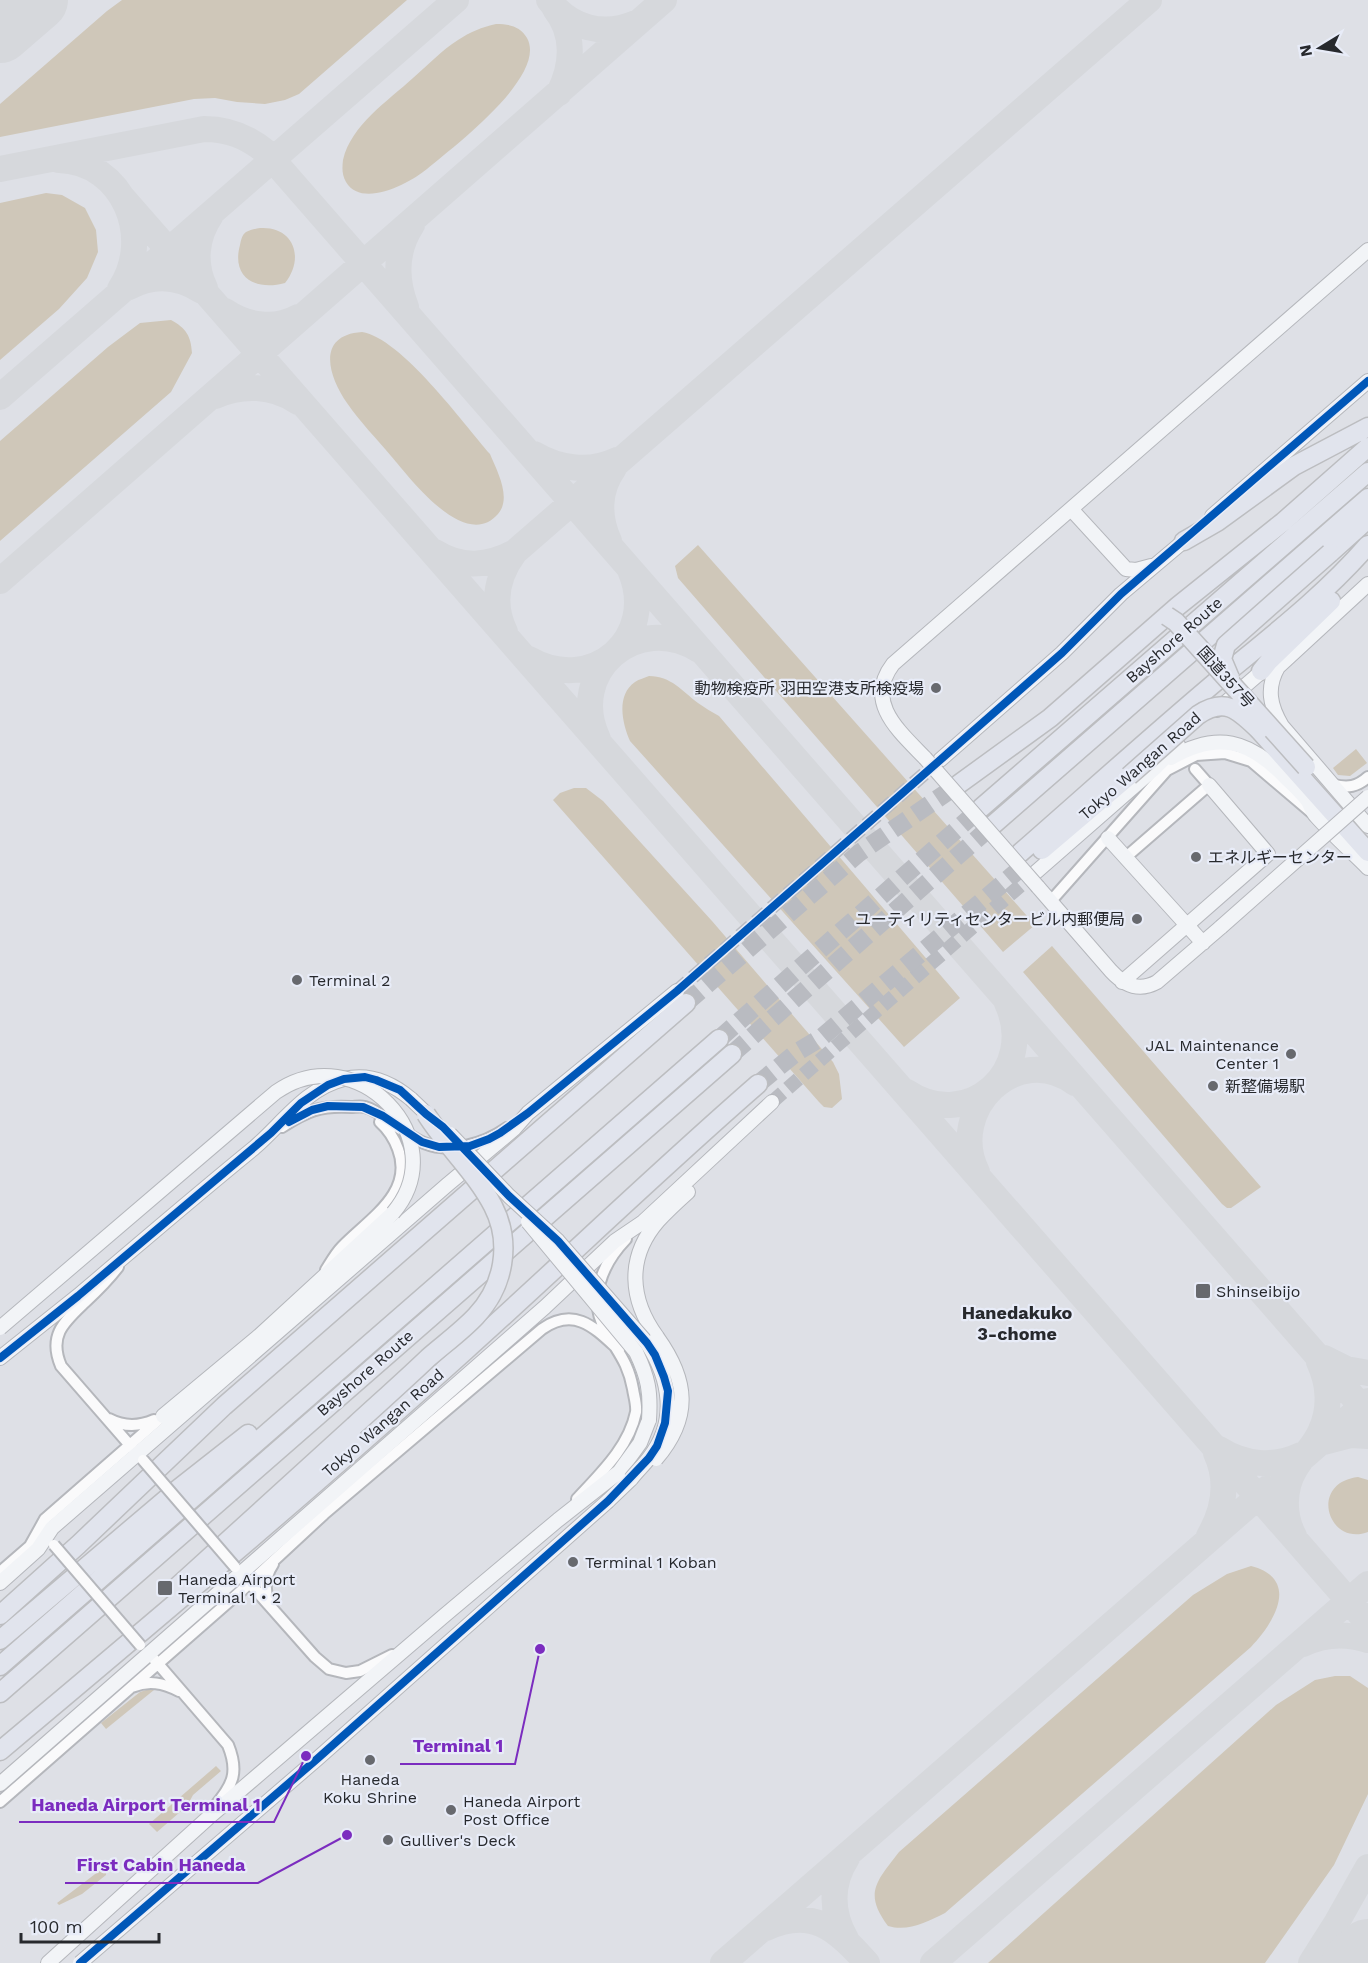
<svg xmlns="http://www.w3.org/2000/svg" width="1368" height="1963" font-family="'Work Sans','Noto Sans JP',sans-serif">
  <rect width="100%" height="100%" fill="#dee0e6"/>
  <path fill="#cfc7b9" d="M122,0H407L299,94L285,100L265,104L237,102L215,98L194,99L0,137V104L107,11Z
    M496,24C509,24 520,26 527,38C548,76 453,147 427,169C410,183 362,209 346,182C342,175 342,168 343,160C351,125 388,101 413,78C428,65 442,50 458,40C470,32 482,27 496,24Z
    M46,193L62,195L85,208L96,230L98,252L87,278L59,309L0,360V203Z
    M260,228C294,226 305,258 285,283C256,291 231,278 240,245C241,240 242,235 246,232C250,230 255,229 260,228Z
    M171,320C186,328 191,336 192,353L171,392L0,541V441L108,347L140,323Z
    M362,332C401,338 463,423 490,454C497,471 512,498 498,514C465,552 410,478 391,456C376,438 360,422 347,403C328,376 316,335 362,332Z
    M698,545L1035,925L1003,952L678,578L675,566Z
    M649,676C671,676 682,691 698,703C705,708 712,712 719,716L960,998L904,1047L630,741C622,723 616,695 635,682C639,679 645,678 649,676Z
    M1356,749L1367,763L1350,776L1338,775L1333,768Z
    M574,788H586L603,801L712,921L833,1062L839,1074L842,1099L832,1108L824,1107L819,1102L553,800L560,793Z
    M1052,946L1261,1187L1231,1208H1227L1222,1204L1023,972Z
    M1358,1477L1368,1480V1532C1328,1547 1308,1483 1358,1477Z
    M1251,1566C1301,1579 1274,1623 1251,1647L945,1913C927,1922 908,1932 888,1926C863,1893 877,1881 899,1852L1193,1595L1227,1574Z
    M1335,1676H1350L1368,1688V1794L1334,1865L1265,1963H988L1276,1705L1315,1680Z
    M146,1690H154L106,1729L101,1723L140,1692Z
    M216,1766L221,1771L193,1795L187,1806L157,1832L149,1824Z
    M107,1865L106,1875L82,1894L59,1905L57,1903Z"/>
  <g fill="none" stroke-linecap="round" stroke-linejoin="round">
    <path stroke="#d6d8dc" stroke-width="26" d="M549,0C570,28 603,37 636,23
      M555,9C575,34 573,65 559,93
      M25,11L43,0
      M59,160C124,162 154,238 120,289
      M0,169L204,129C228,129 247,136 266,152L1368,1414
      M123,198L1368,1623
      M129,287C153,274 179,276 202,291
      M205,288C193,264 196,237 211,215
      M406,307C395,279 395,251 412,225
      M225,311C247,326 275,330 298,317
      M215,396C242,384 273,385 298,402
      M0,397L456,0
      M534,454C559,469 590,473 617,460
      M609,541C598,517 598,490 614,468
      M435,552C462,569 488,566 515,552
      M0,581L664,0
      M505,632C491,603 497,576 515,552L1149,0
      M529,659C592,695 659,638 630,570
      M598,739C566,672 637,611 699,650
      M907,1092C968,1133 1038,1070 1007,1003
      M977,1172C946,1110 1017,1040 1075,1083
      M1324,1358L1346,1369L1368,1373
      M1324,1442L1351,1435L1368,1436
      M1219,1449C1244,1465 1274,1468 1301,1455
      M1209,1536C1224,1510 1229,1481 1216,1453
      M1294,1536C1283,1516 1283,1489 1295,1469C1303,1455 1315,1445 1321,1430C1331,1408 1329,1383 1319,1362
      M1303,1644C1324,1634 1346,1633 1368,1640
      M766,1928C812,1906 838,1930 867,1963
      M846,1939C831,1913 830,1884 847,1858
      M723,1963L1368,1401
      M933,1963L1368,1584
      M1311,1963L1337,1922L1368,1867"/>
    <path stroke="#d6d8dc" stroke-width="62" d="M0,32L37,0
      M1353,1963L1368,1950"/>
    <path stroke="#b9bbc1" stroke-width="14" stroke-dasharray="14 7" stroke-linecap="butt" d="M677,991L940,760
      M772,1102L1036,872"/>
    <path stroke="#b9bbc1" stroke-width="18" stroke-dasharray="18 9" stroke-linecap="butt" d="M686,1003L859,853L959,784
      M719,1039L981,808
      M732,1054L994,824
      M758,1084L797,1052L822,1037L1028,862"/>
    <g stroke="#b5b7bc" stroke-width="14">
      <path id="street" d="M1334,785C1348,788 1357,787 1368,777
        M1126,857L1209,785L1195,769
        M1050,902L1167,770L1196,755L1225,753L1251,761L1311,812
        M282,1127C306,1111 321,1105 351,1107C355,1107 360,1106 365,1107C377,1110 386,1119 396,1126C405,1132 414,1139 424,1143C451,1154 484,1144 507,1128
        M118,1267C108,1280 97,1291 85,1302C64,1322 48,1335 61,1366L141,1458
        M326,1270C331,1262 336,1253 342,1247C369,1219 415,1193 398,1149C394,1138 389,1130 380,1122
        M109,1419C124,1427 138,1427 154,1420
        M577,1499C600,1474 629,1447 636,1412C637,1405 634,1396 633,1389C628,1362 618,1353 606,1331C587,1299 602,1264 626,1239
        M0,1572L30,1546L45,1519L163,1416
        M245,1578L315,1657L329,1669L346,1673L360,1671L392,1655
        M269,1603C264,1590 265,1576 273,1564
        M153,1658L228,1745C239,1772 233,1785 215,1806
        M132,1687C149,1680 163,1683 179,1691
        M0,1802L241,1591L324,1514L542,1329C575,1306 595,1328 619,1350"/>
    </g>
    <g stroke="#b5b7bc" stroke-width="16">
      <path id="secondary" d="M1071,509L1126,569L1136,570L1151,566
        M1212,516L1368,381
        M1368,584L1278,667C1266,688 1270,706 1282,726L1368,826
        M1295,645L1322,624
        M1217,710L1268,666
        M925,758C899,731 864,702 893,664L1368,250
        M1171,758C1217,731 1249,740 1285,777C1292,784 1301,792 1307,800C1311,805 1311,811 1316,816C1332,834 1351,851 1368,868
        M940,760L1062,653L1121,594L1191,535
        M1108,838L1203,943
        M1036,872L1155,768L1178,745
        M1038,887L1111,971C1124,985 1139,992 1157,982L1221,927
        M1122,982L1268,854L1209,785
        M657,1337C630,1300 626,1258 658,1221C667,1211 678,1201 688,1192
        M0,1358C26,1337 53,1316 79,1295C137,1246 195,1196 254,1148C282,1124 306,1088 344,1079C369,1073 392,1083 411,1099
        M163,1416L258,1337L393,1213
        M608,1501L631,1479
        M0,1583L38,1549L52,1528L447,1185L514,1129L528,1113L677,991
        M0,1784L545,1307L615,1241L643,1222L772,1102
        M48,1963L208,1818L445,1615L558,1520L619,1472L640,1443L649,1420"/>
    </g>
    <g stroke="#bcbdc0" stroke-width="21">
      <path id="highway" d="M1184,541L1217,522L1294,466L1368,427
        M1330,553L1368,519
        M1261,671L1269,661L1331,601
        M1259,730L1368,852
        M959,784L1050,718L1178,606L1283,522L1368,447
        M981,808L1368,472
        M994,824L1368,498
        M1042,850L1129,776
        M1020,853C1084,797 1147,740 1212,685C1266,640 1322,598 1368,545
        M178,1586L354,1426
        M0,1615L78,1545L224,1406L686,1003
        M0,1640L178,1489L248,1434
        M0,1666L719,1039
        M0,1693L732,1054
        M0,1751C156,1620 313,1488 465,1351C563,1263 658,1171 758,1084"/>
    </g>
    <use href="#street" stroke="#fafafb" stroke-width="10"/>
    <use href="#secondary" stroke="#f2f4f7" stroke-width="14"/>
    <use href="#highway" stroke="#e1e4ed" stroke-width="18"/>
    <g stroke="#b5b7bc" stroke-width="14" stroke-linecap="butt">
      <path id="street-bridge" d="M143,1460L235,1567
        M54,1545L140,1645"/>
    </g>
    <g stroke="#b5b7bc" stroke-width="16" stroke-linecap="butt">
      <path id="secondary-bridge" d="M925,758L1038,887
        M1221,927L1368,797
        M411,1099L433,1120
        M450,1134L509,1196L558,1241L647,1343C670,1379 678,1421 649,1458C644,1465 637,1471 631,1479
        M528,1222L636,1352C648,1377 651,1392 649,1420
        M0,1328L276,1092C356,1036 456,1139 393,1213
        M656,1459C692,1417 688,1380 657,1337
        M80,1963L317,1759L608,1501"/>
    </g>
    <g stroke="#bcbdc0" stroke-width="21" stroke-linecap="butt">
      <path id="highway-bridge" d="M1167,616L1176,622L1306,767
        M1230,678L1222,659L1226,645L1330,553
        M1129,776L1198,715C1226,696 1239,711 1259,730
        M354,1426C379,1403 404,1381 428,1358C444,1344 462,1331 476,1316C504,1286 512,1243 493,1206C476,1173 446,1146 426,1114"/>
    </g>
    <use href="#street-bridge" stroke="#fafafb" stroke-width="10"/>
    <use href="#secondary-bridge" stroke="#f2f4f7" stroke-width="14"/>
    <use href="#highway-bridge" stroke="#e1e4ed" stroke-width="18"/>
    <g stroke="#e8ecf8" stroke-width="11">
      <path id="cycleway" d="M289,1122L312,1110L328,1106L363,1107L383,1116L422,1142L439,1147L470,1146L489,1139L500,1133L528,1113L677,991L1062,653L1121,594L1368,381
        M0,1358L78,1296L271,1133L301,1103L328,1085L344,1079L365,1077L376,1080L400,1090L426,1114L443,1127L509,1196L558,1241L647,1343L655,1355L664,1377L668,1391L665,1423L657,1446L649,1458L608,1501L317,1759L80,1963"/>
    </g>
    <use href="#cycleway" stroke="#0057b8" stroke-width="8"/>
  </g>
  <g fill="#67696e" stroke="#e8ecf8" stroke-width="2">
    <circle cx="936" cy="688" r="6"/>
    <circle cx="1196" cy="857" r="6"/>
    <circle cx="1137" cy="919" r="6"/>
    <circle cx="297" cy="980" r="6"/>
    <circle cx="1291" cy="1054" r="6"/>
    <circle cx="1213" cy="1086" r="6"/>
    <rect x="1195" y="1283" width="16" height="16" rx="3"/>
    <circle cx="573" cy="1562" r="6"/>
    <rect x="157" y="1580" width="16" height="16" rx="3"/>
    <circle cx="370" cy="1760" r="6"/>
    <circle cx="451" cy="1810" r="6"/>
    <circle cx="388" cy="1840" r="6"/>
  </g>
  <g text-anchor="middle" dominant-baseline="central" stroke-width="4.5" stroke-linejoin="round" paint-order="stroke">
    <g font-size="16" fill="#27292d" stroke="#e8ecf8">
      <text transform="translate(1174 640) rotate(-41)">Bayshore Route</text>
      <text transform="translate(1226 677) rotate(48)">国道357号</text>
      <text transform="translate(1140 766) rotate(-41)">Tokyo Wangan Road</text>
      <text transform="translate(365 1373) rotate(-41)">Bayshore Route</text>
      <text transform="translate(383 1423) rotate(-41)">Tokyo Wangan Road</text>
    </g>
    <g font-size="16" fill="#27292d" stroke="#e8ecf8" text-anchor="start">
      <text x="924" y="688" text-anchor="end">動物検疫所 羽田空港支所検疫場</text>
      <text x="1208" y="857">エネルギーセンター</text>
      <text x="1125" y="919" text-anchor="end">ユーティリティセンタービル内郵便局</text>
      <text x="309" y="980">Terminal 2</text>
      <text x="1279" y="1045" text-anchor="end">JAL Maintenance<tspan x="1279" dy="18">Center 1</tspan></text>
      <text x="1225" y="1086">新整備場駅</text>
      <text x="1216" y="1291">Shinseibijo</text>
      <text x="585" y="1562">Terminal 1 Koban</text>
      <text x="178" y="1579">Haneda Airport<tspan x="178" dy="18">Terminal 1・2</tspan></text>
      <text x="370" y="1779" text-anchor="middle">Haneda<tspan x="370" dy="18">Koku Shrine</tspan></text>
      <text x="463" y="1801">Haneda Airport<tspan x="463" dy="18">Post Office</tspan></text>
      <text x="400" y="1840">Gulliver's Deck</text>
    </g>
    <g font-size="18" font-weight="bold" fill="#27292d" stroke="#e8ecf8">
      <text x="1017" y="1312">Hanedakuko<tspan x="1017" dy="21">3-chome</tspan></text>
    </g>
  </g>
  <path fill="none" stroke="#7b2cbf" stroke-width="2" d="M540 1649L515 1764H400M306 1756L274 1822H19M347 1835L258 1883H65"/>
  <g fill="#7b2cbf" stroke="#e8ecf8" stroke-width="2">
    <circle cx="540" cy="1649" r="6"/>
    <circle cx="306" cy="1756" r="6"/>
    <circle cx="347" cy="1835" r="6"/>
  </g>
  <g font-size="18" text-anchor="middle" font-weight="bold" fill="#7b2cbf" stroke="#e8ecf8" stroke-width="4.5" stroke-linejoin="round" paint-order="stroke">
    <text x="458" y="1752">Terminal 1</text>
    <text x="146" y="1811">Haneda Airport Terminal 1</text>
    <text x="161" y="1871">First Cabin Haneda</text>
  </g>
  <g transform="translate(1320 48) rotate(259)" stroke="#e8ecf8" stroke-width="4.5" paint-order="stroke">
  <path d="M0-4.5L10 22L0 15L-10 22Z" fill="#27292d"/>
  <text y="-9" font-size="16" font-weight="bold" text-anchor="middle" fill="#27292d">N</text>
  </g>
  <path d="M21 1933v9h138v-9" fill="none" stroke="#27292d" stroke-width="3"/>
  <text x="30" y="1933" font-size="18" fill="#27292d" stroke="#e8ecf8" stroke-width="4.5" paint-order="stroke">100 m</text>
</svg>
